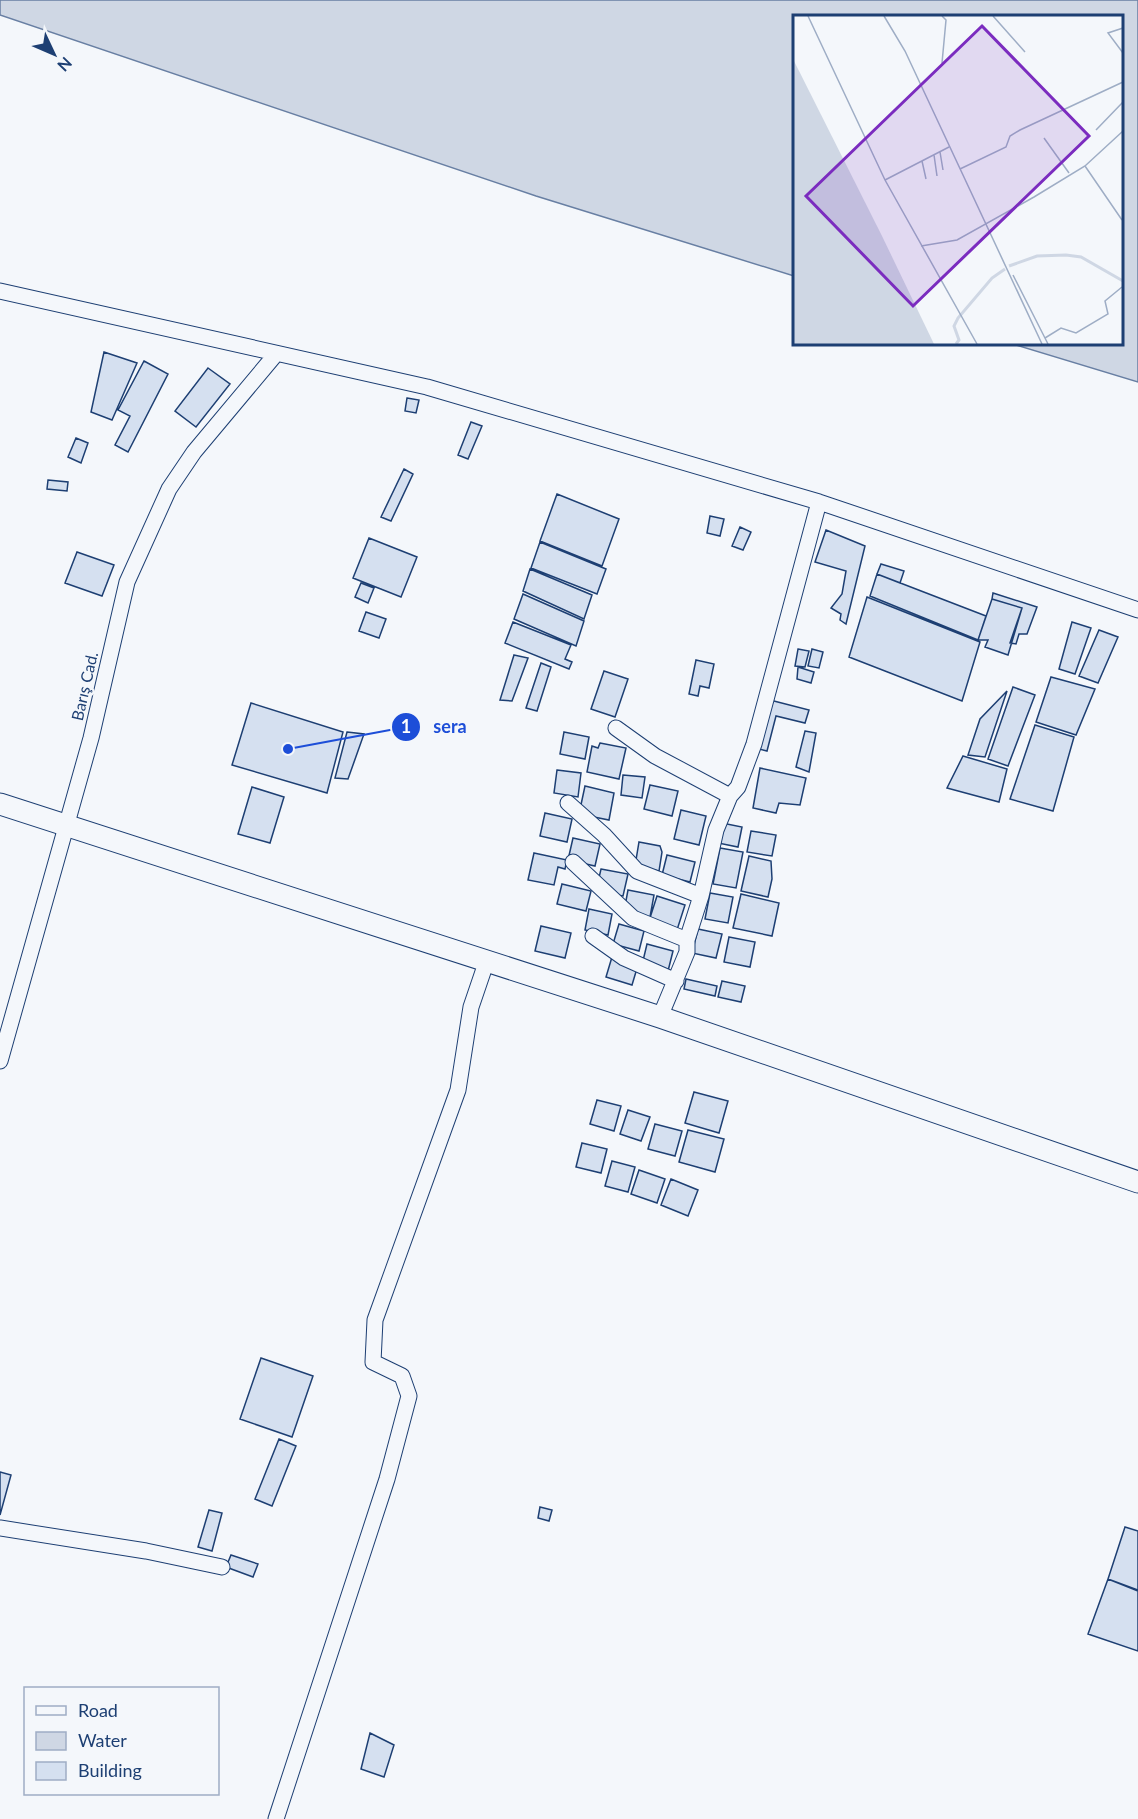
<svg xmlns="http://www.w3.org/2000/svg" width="1138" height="1819" font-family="Lato,sans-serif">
  <rect width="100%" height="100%" fill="#f4f7fb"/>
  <path fill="#cfd7e4" stroke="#687fa3" stroke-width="1.5" d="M0,0H1138V382L1013,344H1122V16H794V276L536,196L0,15Z"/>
  <path fill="#d5e0f0" stroke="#1d3f73" stroke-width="1.5" d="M104,352L137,363L112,420L91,412Z
    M144,361L168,374L128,452L115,445L130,416L118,410Z
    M208,368L230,384L196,427L175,411Z
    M407,398L419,400L416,413L405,411Z
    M471,422L482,426L468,459L458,455Z
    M76,438L88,443L81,463L68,457Z
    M404,469L413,474L391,521L381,517Z
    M48,480L68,482L67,491L47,489Z
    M557,494L619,519L602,566L540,541Z
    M710,516L724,519L720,536L707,533Z
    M740,527L751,532L743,550L732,546Z
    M826,530L865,546L846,624L840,620L841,614L831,608L842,594L846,571L815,562Z
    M369,538L417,557L401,597L353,578Z
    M540,542L606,569L597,594L531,568Z
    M77,552L114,565L102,596L65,583Z
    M881,564L904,571L900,583L877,574Z
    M530,569L592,595L584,619L523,591Z
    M877,574L986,616L978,640L870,596Z
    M361,583L374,588L368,603L355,597Z
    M993,593L1037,607L1027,634H1019L1016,644L1010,643L1022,608L992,599Z
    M523,594L584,621L576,646L514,619Z
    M867,597L980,642L962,701L849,657Z
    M992,599L1022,608L1008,655L985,647L988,640H978Z
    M366,612L386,619L379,638L359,631Z
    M513,622L571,645L565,659L572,662L569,669L505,643Z
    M1072,622L1091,628L1075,674L1059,669Z
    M1099,630L1118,637L1098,683L1079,676Z
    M798,649L809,651L805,667L795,666Z
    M812,649L823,652L819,668L808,666Z
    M514,655L528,658L512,701L500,700Z
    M696,660L714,664L709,688L700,686L698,696L689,694Z
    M541,663L551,667L537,711L526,708Z
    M798,667L814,672L811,683L797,679Z
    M604,671L628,679L615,717L591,709Z
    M1051,677L1095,689L1076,735L1036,722Z
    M1013,687L1035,695L1008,766L988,759Z
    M1007,691L985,757L968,755L980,719Z
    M770,700L809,710L805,723L776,716L767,751L759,749Z
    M251,703L343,732L327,793L232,765Z
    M1035,725L1074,737L1053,811L1010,799Z
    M805,731L816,733L809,772L796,767Z
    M347,732L364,734L348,779L335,778Z
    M564,732L589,737L585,759L560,754Z
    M600,743L626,748L619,779L587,772L592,746L598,748Z
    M963,756L1007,769L999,802L947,788Z
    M760,768L806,778L800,805L779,803L776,813L753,808Z
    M557,770L581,773L578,797L554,793Z
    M623,775L645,777L642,798L621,795Z
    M650,785L678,791L672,816L644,809Z
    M585,786L614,793L609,820L579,814Z
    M252,787L284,797L270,843L238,834Z
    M681,810L706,816L699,845L674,839Z
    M545,813L572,819L567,842L540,836Z
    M722,823L742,827L738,847L718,843Z
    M751,831L776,835L772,856L747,852Z
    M573,838L600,844L595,866L568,860Z
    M639,842L660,846L662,852L659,871L635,866Z
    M720,848L743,852L736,888L713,884Z
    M534,853L567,860L565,869L558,867L554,885L528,880Z
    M667,855L695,862L690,882L662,875Z
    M749,856L771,861L772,879L768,897L741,891Z
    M601,869L628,874L623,896L610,894L598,882Z
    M562,884L591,891L586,911L557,904Z
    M628,890L654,895L650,917L632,914L625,906Z
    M710,893L733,897L728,923L705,919Z
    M741,894L779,903L772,936L733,928Z
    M657,896L685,905L676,933L648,924Z
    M589,909L612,914L608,935L585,930Z
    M619,924L644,931L639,951L613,944Z
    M541,926L571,933L565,958L535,951Z
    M698,929L722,934L716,958L692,953Z
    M729,937L755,942L750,967L724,962Z
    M647,944L673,951L668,971L642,965Z
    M612,957L638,965L632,985L606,977Z
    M686,979L717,986L715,996L684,989Z
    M722,981L745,986L741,1002L718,997Z
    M694,1092L728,1101L719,1133L685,1123Z
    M597,1100L621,1106L614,1131L590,1124Z
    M628,1110L650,1117L641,1141L620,1134Z
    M655,1124L682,1131L675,1156L648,1149Z
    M688,1130L724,1139L715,1172L679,1162Z
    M582,1143L607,1149L601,1173L576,1167Z
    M612,1161L635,1167L628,1192L605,1186Z
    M639,1170L665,1179L657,1203L631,1194Z
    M671,1179L698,1190L688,1216L661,1205Z
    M261,1358L313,1376L292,1437L240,1419Z
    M279,1439L296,1446L272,1506L255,1499Z
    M0,1472L11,1475L0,1515Z
    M540,1507L552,1510L549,1521L538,1518Z
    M209,1510L222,1513L212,1551L198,1547Z
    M1125,1527L1138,1531V1590L1108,1579Z
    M231,1555L258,1564L253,1577L226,1567Z
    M1108,1579L1138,1591V1651L1088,1634Z
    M370,1733L394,1745L384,1777L361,1769Z"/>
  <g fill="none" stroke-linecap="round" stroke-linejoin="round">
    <g stroke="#1d3f73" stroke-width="17">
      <path id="street" d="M0,291L427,387L819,502L1138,610
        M616,728L655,756L730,796
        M568,803L604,835L637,871L701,896
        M573,862L633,918L687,940
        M593,936L624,958L676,981
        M660,1017L687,952V940L701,896L716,830L730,796L738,787L754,744L819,502
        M0,1061L91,738L127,582L169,489L194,452L276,354
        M0,1528L146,1551L222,1567
        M276,1819L387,1479L409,1396L402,1376L373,1362L375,1320L458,1090L471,1007L487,960"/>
    </g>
    <g stroke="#1d3f73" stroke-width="23">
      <path id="secondary" d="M0,804L660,1017L1138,1182"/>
    </g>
    <use href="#street" stroke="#f4f7fb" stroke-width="15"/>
    <use href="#secondary" stroke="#f4f7fb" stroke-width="21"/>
  </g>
  <g text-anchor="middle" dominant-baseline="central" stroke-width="4.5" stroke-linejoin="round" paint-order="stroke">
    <g font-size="16" fill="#1d3f73" stroke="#f4f7fb">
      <text transform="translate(84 686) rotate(-77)">Barış Cad.</text>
    </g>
  </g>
  <g transform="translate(793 15)">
    <rect width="330" height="330" fill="#f4f7fb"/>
    <path d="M0,44L89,221L141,329H0Z" fill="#cfd7e4"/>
    <path fill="none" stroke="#cfd7e4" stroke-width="3" d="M216,251L244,241L273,240L288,242L330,266M163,329L166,325L161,311L165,303L199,263L212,254"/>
    <path fill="none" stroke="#9eadc5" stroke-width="1.5" d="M15,1L92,165L184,329M91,1L112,36L249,329M149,1L153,5L149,48M200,1L232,37M330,13L315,18L330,38M303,115L330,87M251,123L276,158M147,137L150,155M141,140L144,161M129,146L133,164M292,151L329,205M167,154L213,132L217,121L227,115L330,67M92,165L156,132M128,231L164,225L241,182L292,151L330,116M220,260L255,329M252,323L268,313L283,318L315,299L312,286L329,272"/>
    <path fill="#7b2cbf" fill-opacity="0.15" stroke="#7b2cbf" stroke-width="3" d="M189,11L296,121L120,291L13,181Z"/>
    <rect width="330" height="330" fill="none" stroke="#1d3f73" stroke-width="3"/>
  </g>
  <path fill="none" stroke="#1d4ed8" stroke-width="2" d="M288 749L406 727"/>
  <g fill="#1d4ed8" stroke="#f4f7fb" stroke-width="2">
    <circle cx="288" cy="749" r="6"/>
    <circle cx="406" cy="727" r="15"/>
  </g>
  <g font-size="18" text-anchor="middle" font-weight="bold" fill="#fff">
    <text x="406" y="733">1</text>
  </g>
  <g font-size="18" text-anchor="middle" font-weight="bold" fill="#1d4ed8" stroke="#f4f7fb" stroke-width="4.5" stroke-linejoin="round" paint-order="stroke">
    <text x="450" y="733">sera</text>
  </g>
  <rect x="24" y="1687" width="195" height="108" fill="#f4f7fb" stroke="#9eadc5" stroke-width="1.5"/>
  <rect x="36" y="1706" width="30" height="9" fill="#f4f7fb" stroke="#9eadc5" stroke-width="1.5"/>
  <text x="78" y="1717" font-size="18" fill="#1d3f73">Road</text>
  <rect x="36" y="1732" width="30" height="18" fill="#cfd7e4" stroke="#9eadc5" stroke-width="1.5"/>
  <text x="78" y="1747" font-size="18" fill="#1d3f73">Water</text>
  <rect x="36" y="1762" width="30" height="18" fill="#d5e0f0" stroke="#9eadc5" stroke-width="1.5"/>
  <text x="78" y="1777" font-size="18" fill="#1d3f73">Building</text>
  <g transform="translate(54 54) rotate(134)" stroke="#f4f7fb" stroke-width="4.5" paint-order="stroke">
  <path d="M0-4.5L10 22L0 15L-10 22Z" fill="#1d3f73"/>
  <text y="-9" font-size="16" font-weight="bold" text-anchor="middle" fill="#1d3f73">N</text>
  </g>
</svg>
